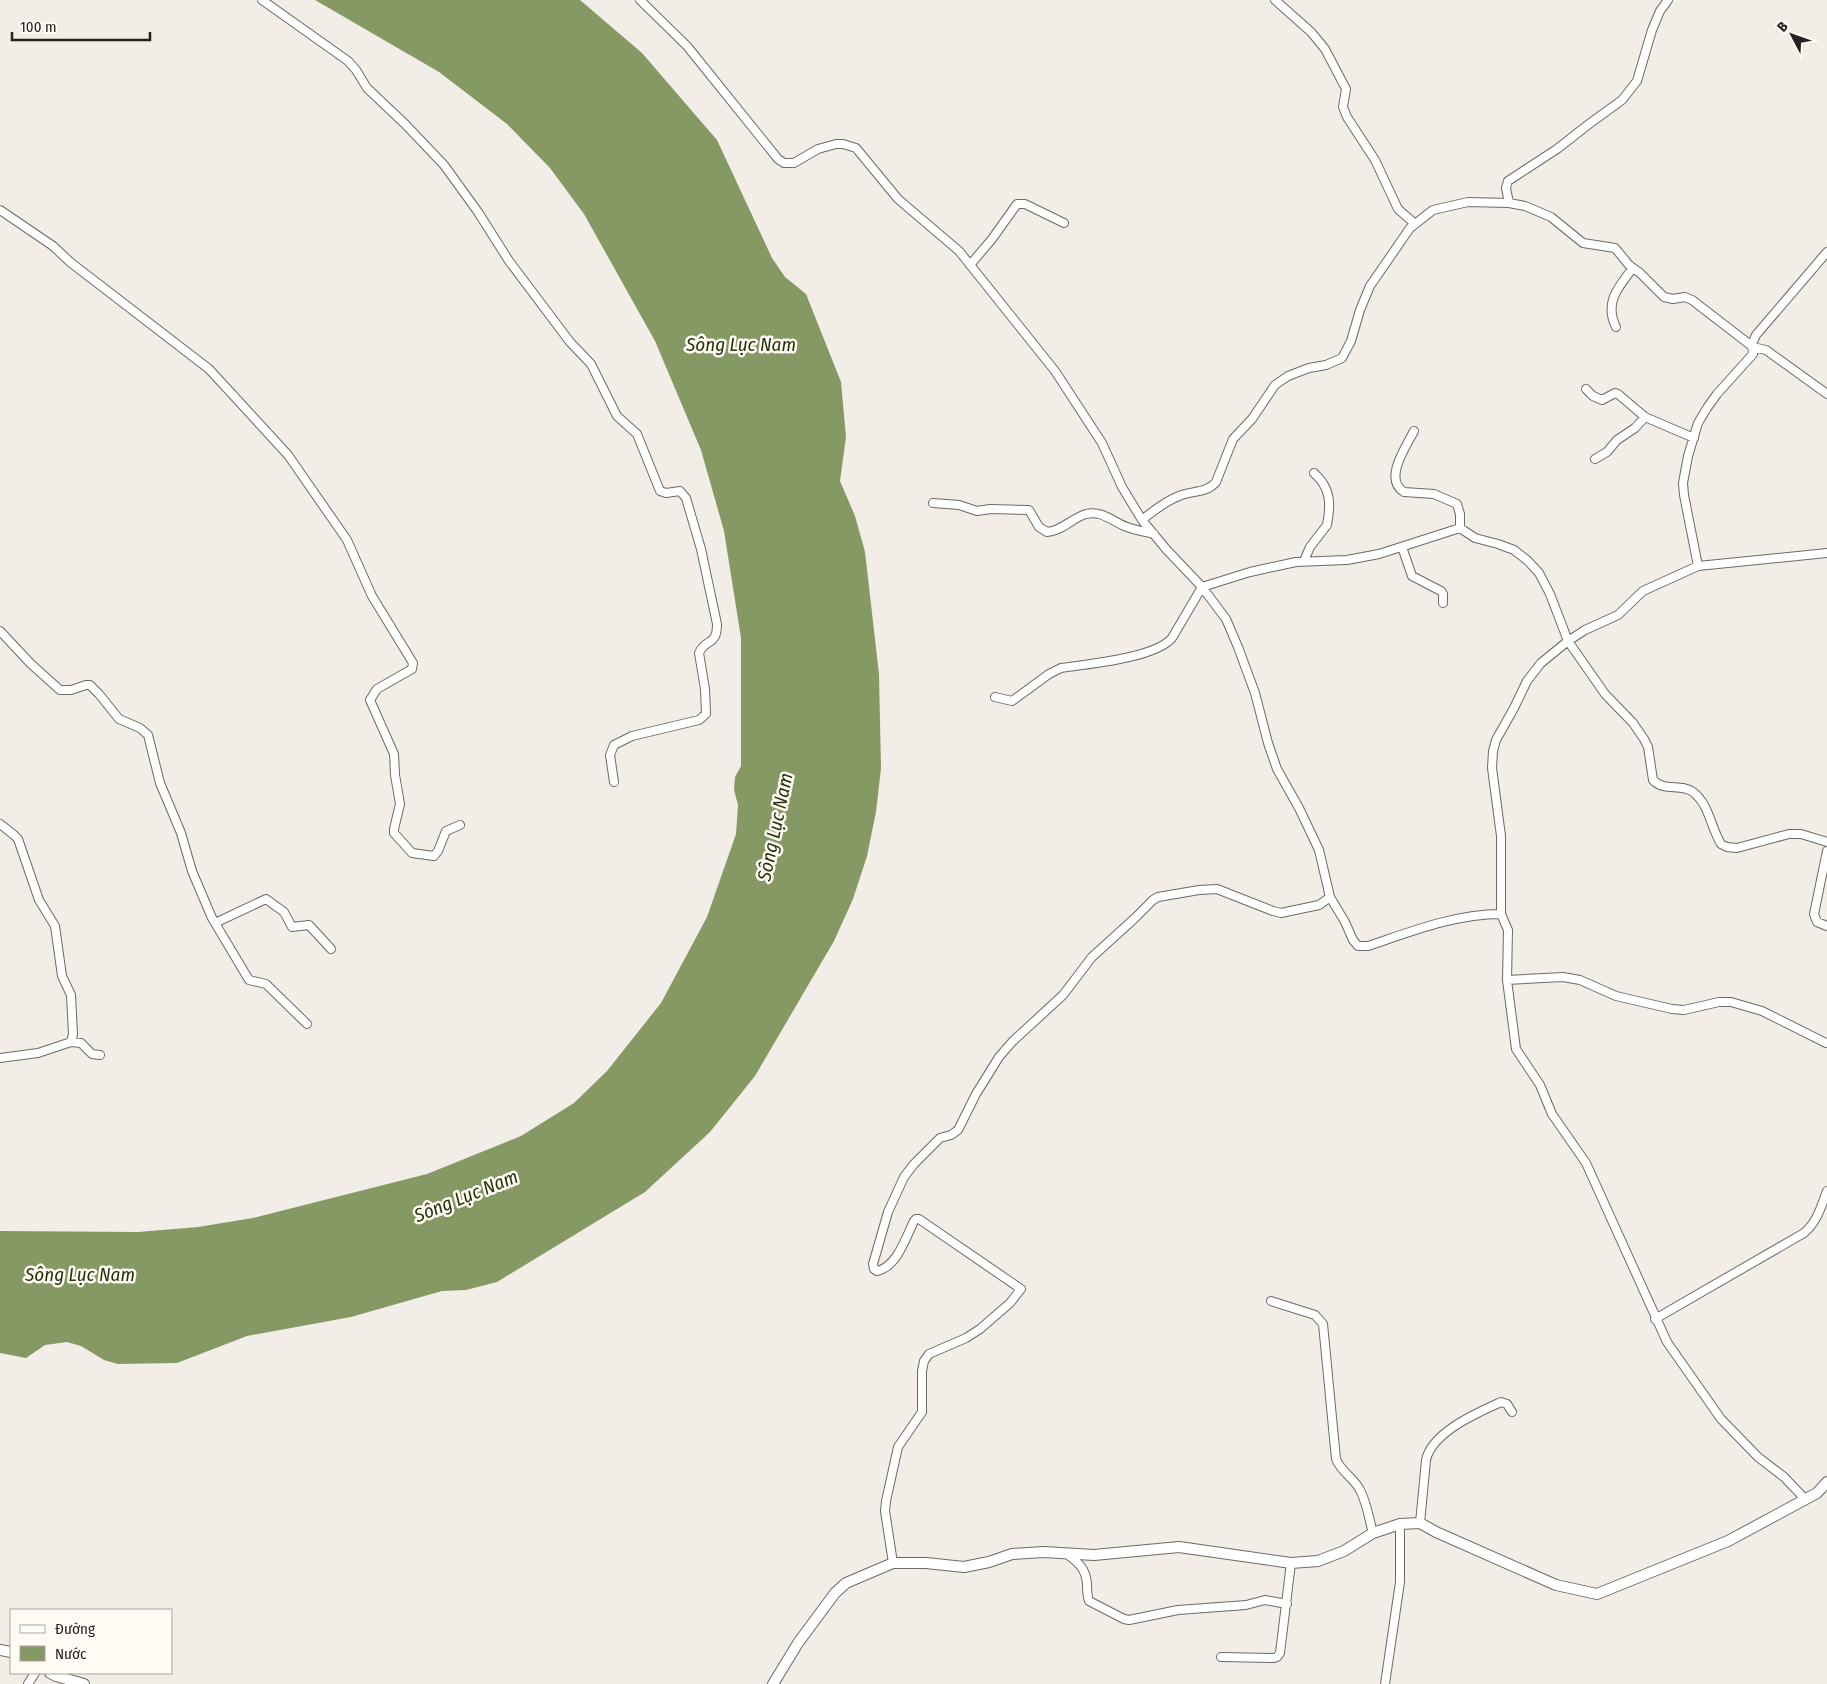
<svg xmlns="http://www.w3.org/2000/svg" width="1827" height="1684" font-family="'Fira Sans Condensed',sans-serif">
  <rect width="100%" height="100%" fill="#f2ede7"/>
  <path fill="#859964" d="M315,0H580L642,53L717,140L772,258L785,277L806,294L841,382L846,437L840,481L855,516L865,552L879,674L881,768L876,812L867,856L853,899L834,941L755,1076L710,1132L645,1192L497,1282L466,1290L442,1291L351,1317L247,1336L177,1363L118,1364L104,1360L81,1346L67,1342L45,1345L26,1358L0,1353V1231L138,1232L198,1227L253,1218L427,1174L521,1136L574,1103L607,1071L661,1003L707,917L736,834L738,805L734,790L735,777L741,766V638L724,531L701,450L655,341L584,214L550,168L507,124L439,72Z"/>
  <g fill="none" stroke-linecap="round" stroke-linejoin="round">
    <g stroke="#6e6965" stroke-width="10">
      <path id="street" d="M262,0L348,61L356,70L367,88L405,124L444,165L478,212L509,261L570,342L591,364L617,416L637,434L660,491L666,493L680,491L686,498L701,549L717,624C717,647 705,638 699,653L705,689L706,714L699,720L632,736L614,745L610,755L614,782
        M640,0L687,46L778,159L784,163H794L818,149L836,144H843L856,148L898,199L959,251L1055,371L1102,443L1122,487L1142,520L1166,549L1202,587L1226,619L1238,647L1255,693L1268,743L1277,769L1299,808L1319,850L1330,897L1345,922L1353,940L1358,946H1368C1410,932 1455,914 1501,914L1508,930L1507,980L1516,1049L1540,1085L1552,1114L1586,1163L1667,1342L1721,1419L1758,1457L1784,1477L1805,1499
        M1275,0L1311,32L1325,49L1346,89L1343,107L1347,117L1375,160L1398,209L1414,223
        M1509,203L1506,188L1508,181L1557,149L1589,124L1622,100L1637,81L1652,30L1660,11L1668,0
        M0,210L53,246L70,262L209,369L288,455L347,540L372,596L413,663L412,669L377,689L370,700L394,754L395,775L400,804L394,829V833L412,853L434,856L438,851L446,831L460,825
        M970,265L992,239L1017,204H1025L1064,223
        M1616,327C1604,303 1618,287 1633,268
        M1586,389L1593,396L1602,400L1615,393L1618,394L1645,417L1694,438
        M1414,431C1406,447 1383,479 1404,492L1434,494L1457,504L1460,514V528
        M1595,459L1607,452L1617,440L1635,428L1645,417
        M933,503L959,505L977,511L990,509L1029,510L1039,527L1047,532C1062,531 1072,518 1086,514C1102,510 1113,522 1127,527C1135,530 1145,532 1154,534
        M1142,520C1153,511 1166,501 1179,496C1192,490 1206,494 1216,482L1233,439L1252,419L1275,385L1288,376L1309,368L1326,365L1342,358L1351,341L1360,310L1370,286L1410,228L1433,210L1468,202L1509,203L1525,206L1551,217L1583,243L1615,248L1629,265L1640,273L1664,297L1673,299L1685,297L1692,300L1753,347L1766,350L1827,394
        M1402,547L1412,576L1441,591L1443,594V603
        M1304,561L1310,547L1327,525C1331,504 1331,488 1314,473
        M1698,566L1827,553
        M0,631L31,664L60,690H71L86,685H90L99,694L119,719L140,728L148,735L160,783L181,833L192,871L212,918L249,980L266,984L307,1024
        M995,697L1012,701L1049,674L1061,668C1089,664 1155,658 1172,638L1202,587L1250,572L1296,562L1347,560L1379,554L1460,528L1475,538L1498,544L1514,550L1527,560L1539,573L1550,594L1568,641L1605,694L1633,723L1644,739L1648,747L1653,780C1664,792 1681,783 1693,792C1709,804 1711,828 1721,844L1727,847L1737,848L1789,834H1801L1827,842
        M0,824L14,835L18,839L39,900L55,926L62,976L71,995L73,1034L71,1042
        M1827,851L1814,914L1817,922L1827,926
        M1501,914V836L1492,768L1493,751L1496,740L1514,708L1527,681L1541,663L1568,641L1585,630L1618,615L1643,591L1698,566L1684,495L1683,483L1688,456L1698,423L1707,408L1717,394L1753,354L1752,344L1756,335L1827,252
        M215,923L266,899L284,912L292,927L309,925L331,949
        M1507,980L1563,977L1580,980L1616,996L1672,1009L1684,1010L1719,1002H1731L1762,1011L1826,1043
        M0,1058L38,1053L71,1042L81,1043L92,1054L100,1055
        M1271,1301L1315,1315L1323,1324L1336,1459C1341,1472 1354,1478 1360,1490C1367,1503 1369,1519 1373,1533
        M1655,1319L1804,1233C1817,1222 1821,1207 1827,1191
        M1420,1523L1426,1460C1432,1432 1477,1413 1501,1402L1507,1404L1512,1412
        M1067,1554C1079,1563 1086,1569 1087,1584C1087,1590 1087,1595 1089,1601L1124,1619L1129,1620L1178,1610L1246,1605L1265,1600L1287,1604
        M893,1563L885,1511L886,1501L898,1447L922,1412V1371L924,1361L929,1354L966,1338L980,1329L1010,1303L1021,1289L919,1219H916L914,1221C906,1237 897,1267 877,1271L874,1269L873,1264L888,1212L904,1177L914,1164L940,1138L951,1135L958,1130L976,1094L999,1057L1012,1042L1063,995L1092,957L1135,918L1153,900L1158,897L1199,890L1217,889L1273,911L1281,913L1319,905L1330,897
        M1221,1657L1274,1658L1277,1657L1280,1653L1291,1563
        M28,1684L35,1673
        M1385,1684L1400,1582V1524"/>
    </g>
    <g stroke="#6e6965" stroke-width="12">
      <path id="secondary" d="M0,1650L11,1652
        M50,1673L56,1676L84,1684
        M773,1684L798,1643L835,1593L846,1583L893,1563H926L964,1567L989,1562L1012,1554L1044,1552L1094,1555L1179,1547L1291,1563L1318,1561L1344,1551L1373,1533L1400,1524L1420,1523L1436,1532L1556,1585L1597,1594L1728,1541L1817,1493L1827,1482"/>
    </g>
    <use href="#street" stroke="#fff" stroke-width="8"/>
    <use href="#secondary" stroke="#fff" stroke-width="10"/>
  </g>
  <g text-anchor="middle" dominant-baseline="central" stroke-width="5" stroke-linejoin="round" paint-order="stroke">
    <g font-size="19" font-style="italic" fill="#253209" stroke="#fffaf4">
      <text x="741" y="344">Sông Lục Nam</text>
      <text transform="translate(775 827) rotate(-78)">Sông Lục Nam</text>
      <text transform="translate(466 1196) rotate(-22)">Sông Lục Nam</text>
      <text x="80" y="1274">Sông Lục Nam</text>
    </g>
  </g>
  <rect x="10" y="1609" width="162" height="65" fill="#fffaf4" stroke="#a7a49f"/>
  <rect x="20" y="1625" width="25" height="8" fill="#ffffff" stroke="#a7a49f"/>
  <text x="55" y="1634" font-size="15" fill="#242220">Đường</text>
  <rect x="20" y="1646" width="25" height="15" fill="#859964" stroke="#a7a49f"/>
  <text x="55" y="1659" font-size="15" fill="#242220">Nước</text>
  <g transform="translate(1792 35) rotate(311)" stroke="#fffaf4" stroke-width="4" paint-order="stroke">
  <path d="M0-4L9 19L0 12L-9 19Z" fill="#242220"/>
  <text y="-8" font-size="14" font-weight="bold" text-anchor="middle" fill="#242220">B</text>
  </g>
  <path d="M12 32v8h138v-8" fill="none" stroke="#242220" stroke-width="2.5"/>
  <text x="20" y="32" font-size="15" fill="#242220" stroke="#fffaf4" stroke-width="4" paint-order="stroke">100 m</text>
</svg>
